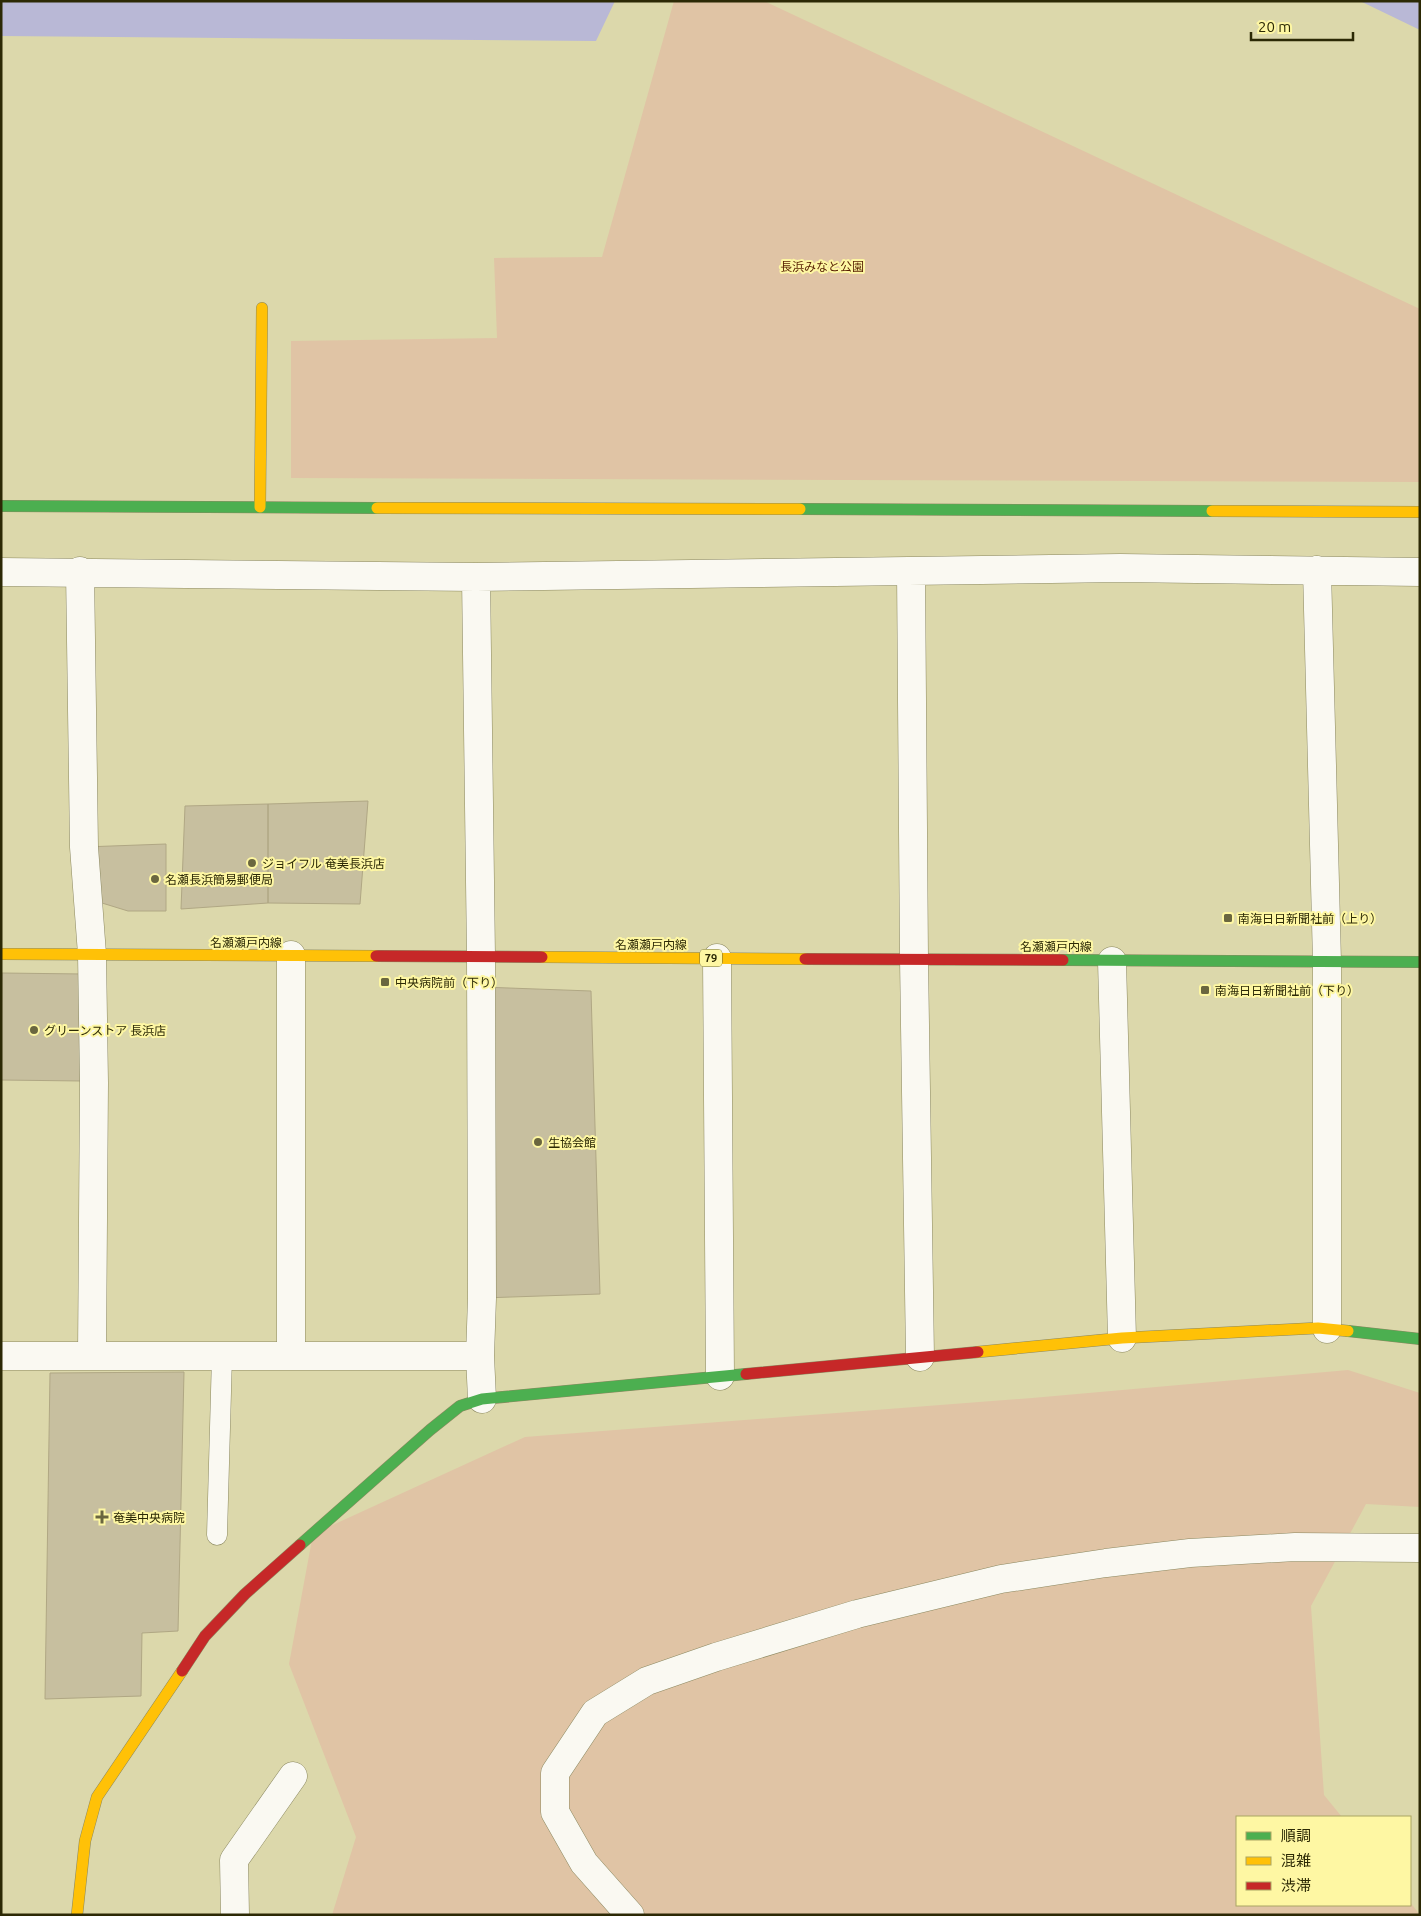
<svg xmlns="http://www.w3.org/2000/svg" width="1421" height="1916" font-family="Ubuntu,'Noto Sans JP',sans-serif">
  <rect width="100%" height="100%" fill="#dcd8ab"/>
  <path fill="#e0c4a5" d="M674,1H764L1420,309V482L291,478V341L497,338L494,258L602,257Z
    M1348,1370L1420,1393V1507L1366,1504L1311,1606L1324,1795L1342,1817H1237V1905H1410V1902L1420,1915H332L356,1837L289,1664L313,1534L525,1437L1032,1398Z"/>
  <path fill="#b9b8d6" d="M1,1H615L596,41L1,36Z
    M1360,1H1420V30Z"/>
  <path fill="#c7bf9f" stroke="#b0a784" d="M368,801L360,904L268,903V804Z
    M268,804V903L181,909L185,806Z
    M166,844V911H128L89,899L84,847Z
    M2,973L83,974L82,1081L1,1080Z
    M481,987L591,991L600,1294L482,1298Z
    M184,1372L178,1631L142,1633L141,1696L45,1699L50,1373Z"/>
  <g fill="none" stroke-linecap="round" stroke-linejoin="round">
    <g stroke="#8b8860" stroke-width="21">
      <path id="lane" d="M217,1535L222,1356"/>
    </g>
    <g stroke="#8b8860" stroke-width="29">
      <path id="street" d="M1317,570L1327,962V1329
        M80,571L84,847L92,954L94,1083L92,1356
        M911,571L914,959L920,1357
        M1,572L476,577L1120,568L1420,572
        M476,577L481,957L482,1298L480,1356L482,1399
        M291,955V1356
        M717,958L720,1376
        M1112,961L1122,1338
        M1,1356H480
        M235,1915L234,1860L293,1776
        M630,1915L584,1863L555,1812V1773L595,1713L647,1681L716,1657L857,1614L1001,1579L1106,1563L1190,1553L1295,1547L1420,1548"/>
    </g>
    <g stroke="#8b8860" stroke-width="12">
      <path id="fast" d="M1,506L377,508
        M800,509L1212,511
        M1063,960L1420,962
        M1348,1331L1420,1339
        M300,1545L430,1430L460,1406L482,1399L746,1374"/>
    </g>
    <g stroke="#8b8860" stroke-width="12">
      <path id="slow" d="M260,507L262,308
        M377,508L800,509
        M1212,511L1420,512
        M1,954L376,956
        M542,957L805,959
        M978,1352L1122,1338L1318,1328L1348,1331
        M77,1915L85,1841L97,1797L182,1671"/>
    </g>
    <g stroke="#8b8860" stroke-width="12">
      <path id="jam" d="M376,956L542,957
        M805,959L1063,960
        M746,1374L978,1352
        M182,1671L205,1636L245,1594L300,1545"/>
    </g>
    <use href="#lane" stroke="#faf9f2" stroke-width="20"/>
    <use href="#street" stroke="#faf9f2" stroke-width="28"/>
    <use href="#fast" stroke="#4caf50" stroke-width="11"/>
    <use href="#slow" stroke="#ffc107" stroke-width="11"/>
    <use href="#jam" stroke="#c62828" stroke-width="11"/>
  </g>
  <g fill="#6a663f" stroke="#fef7a3" stroke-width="2">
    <circle cx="252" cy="863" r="5"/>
    <circle cx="155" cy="879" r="5"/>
    <rect x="1223" y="913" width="10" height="10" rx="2.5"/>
    <rect x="380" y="977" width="10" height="10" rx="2.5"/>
    <rect x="1200" y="985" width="10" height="10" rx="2.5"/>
    <circle cx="34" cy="1030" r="5"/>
    <circle cx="538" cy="1142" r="5"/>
    <path d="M99.5 1509.5h5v5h5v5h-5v5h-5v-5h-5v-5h5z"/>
  </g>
  <g text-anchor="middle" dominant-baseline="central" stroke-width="4" stroke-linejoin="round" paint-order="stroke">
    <rect fill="#fef7a3" stroke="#6b6734" stroke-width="1" x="700" y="949.5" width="22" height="17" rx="4"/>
    <g font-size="11" font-weight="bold" fill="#2c2905">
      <text x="711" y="958">79</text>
    </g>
    <g font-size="12" fill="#561d00" stroke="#fef7a3">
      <text x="822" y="266">長浜みなと公園</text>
    </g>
    <g font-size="12" fill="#2c2905" stroke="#fef7a3" text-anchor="start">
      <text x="262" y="863">ジョイフル 奄美長浜店</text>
      <text x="165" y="879">名瀬長浜簡易郵便局</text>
      <text x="1238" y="918">南海日日新聞社前（上り）</text>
      <text x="395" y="982">中央病院前（下り）</text>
      <text x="1215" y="990">南海日日新聞社前（下り）</text>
      <text x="44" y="1030">グリーンストア 長浜店</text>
      <text x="548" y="1142">生協会館</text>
      <text x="113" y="1517">奄美中央病院</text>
    </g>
    <g font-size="12" fill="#2c2905" stroke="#fef7a3">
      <text x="246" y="942">名瀬瀬戸内線</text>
      <text x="651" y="944">名瀬瀬戸内線</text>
      <text x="1056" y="946">名瀬瀬戸内線</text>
    </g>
  </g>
  <rect width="1421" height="1916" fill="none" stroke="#2c2905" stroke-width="5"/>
  <rect x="1236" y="1816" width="175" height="90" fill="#fef7a3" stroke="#aaa564"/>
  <rect x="1246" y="1832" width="25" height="8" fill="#4caf50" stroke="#aaa564"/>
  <text x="1281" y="1841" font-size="15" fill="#2c2905">順調</text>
  <rect x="1246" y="1857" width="25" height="8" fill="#ffc107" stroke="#aaa564"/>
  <text x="1281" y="1866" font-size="15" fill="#2c2905">混雑</text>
  <rect x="1246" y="1882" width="25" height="8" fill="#c62828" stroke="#aaa564"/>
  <text x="1281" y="1891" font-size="15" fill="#2c2905">渋滞</text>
  <path d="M1251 32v8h102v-8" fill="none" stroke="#2c2905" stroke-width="2.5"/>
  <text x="1258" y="32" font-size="15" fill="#2c2905" stroke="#fef7a3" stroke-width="4" paint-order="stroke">20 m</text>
</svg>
